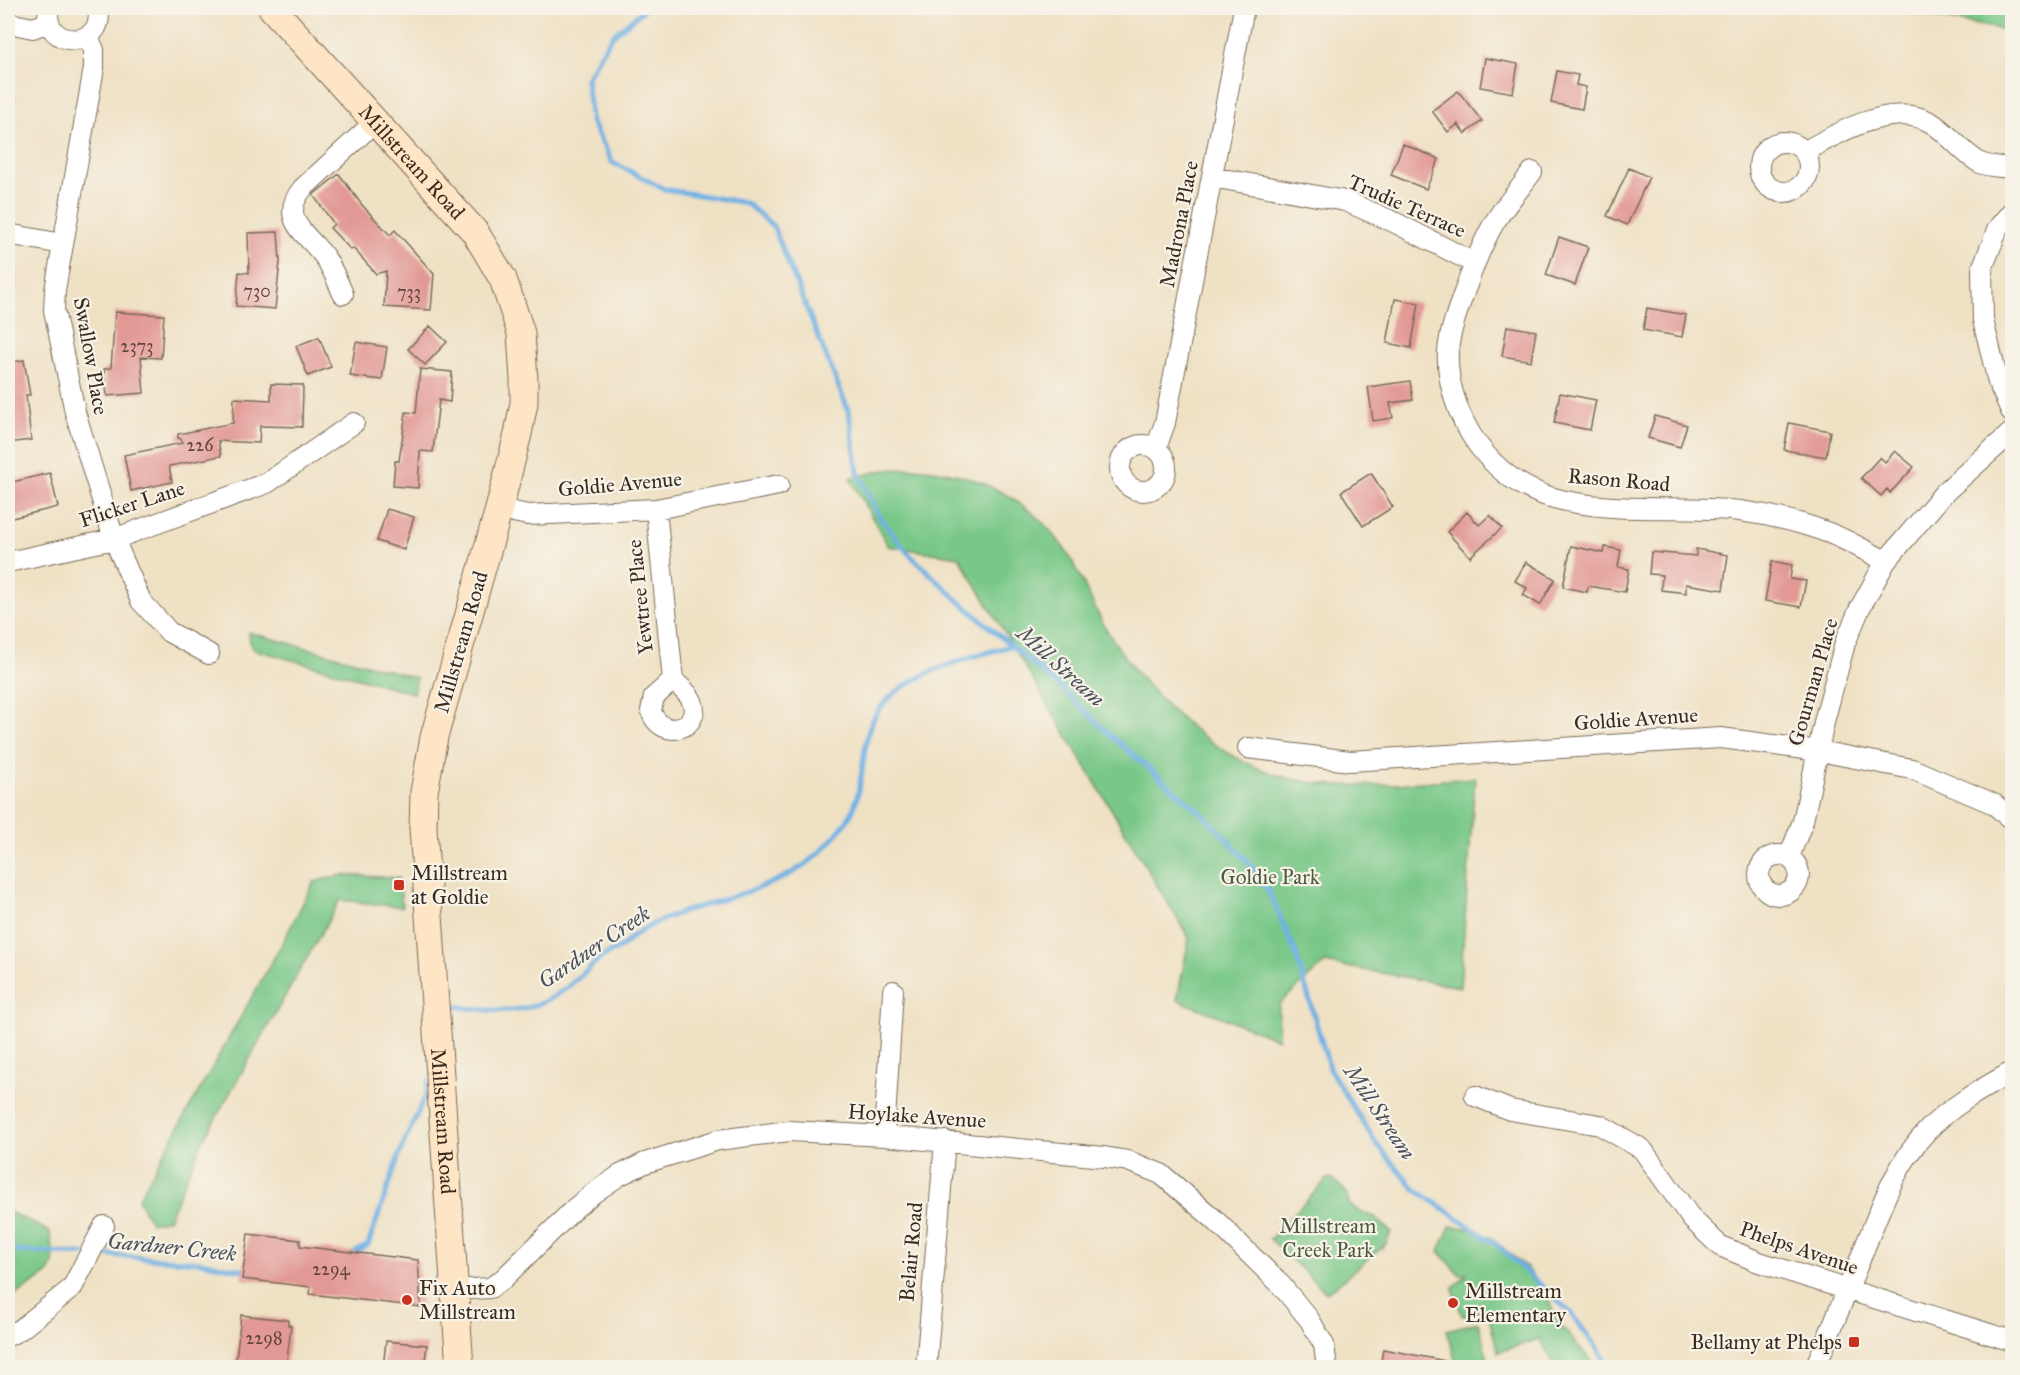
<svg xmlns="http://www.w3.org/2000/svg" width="2020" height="1375" font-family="'IM FELL Great Primer',serif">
  <rect width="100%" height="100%" fill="#f7f3e8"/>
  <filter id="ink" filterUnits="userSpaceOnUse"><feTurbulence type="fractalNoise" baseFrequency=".0167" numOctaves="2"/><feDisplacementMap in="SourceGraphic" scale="12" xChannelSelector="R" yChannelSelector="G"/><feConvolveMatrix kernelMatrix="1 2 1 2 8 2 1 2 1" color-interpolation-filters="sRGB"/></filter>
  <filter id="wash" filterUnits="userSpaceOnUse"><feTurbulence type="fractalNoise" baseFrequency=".008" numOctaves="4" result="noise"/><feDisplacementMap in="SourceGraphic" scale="24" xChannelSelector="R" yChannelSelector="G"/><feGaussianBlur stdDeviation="1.35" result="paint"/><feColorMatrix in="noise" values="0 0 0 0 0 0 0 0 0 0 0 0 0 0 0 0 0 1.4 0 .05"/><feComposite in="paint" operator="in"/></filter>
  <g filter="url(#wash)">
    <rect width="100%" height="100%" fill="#efe1c4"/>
    <path fill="#79c888" stroke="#5a7953" stroke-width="1.5" d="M1882,8H2012V31Z
      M918,468C982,474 1034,500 1069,556C1085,582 1094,611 1111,637C1148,694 1205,750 1271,773C1336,795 1408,782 1475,778L1460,987L1325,963L1279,1004L1278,1039L1177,1000L1189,938L959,557L888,546L850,478L885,470Z
      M248,632L417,678L413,693L252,649Z
      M343,875L399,878L402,907L340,900L202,1142L168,1219L151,1223L138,1199L283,942L314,882Z
      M1328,1178C1340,1182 1348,1192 1349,1204L1360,1212L1375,1217L1391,1232L1386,1244L1327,1293L1270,1239Z
      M8,1211L50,1232C50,1249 60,1262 46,1275L8,1300Z
      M1450,1226L1466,1228L1490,1237L1527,1268L1543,1287L1557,1321L1596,1367H1556L1540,1339L1498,1352L1487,1310L1462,1316L1453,1288L1467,1274L1460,1275L1439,1251Z
      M1478,1322L1490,1367H1457L1447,1330Z"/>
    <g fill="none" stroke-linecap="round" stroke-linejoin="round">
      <path stroke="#6fb1e4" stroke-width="5" d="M646,8L612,36L586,79L591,121L612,162L664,189L746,203L773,226L849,412L858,473L881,519L907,552L959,601L1062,689L1109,734L1208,819L1248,862L1269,892L1295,951L1330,1070L1378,1146L1415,1189L1497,1245L1568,1310L1598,1349L1608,1368
        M442,1004C474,1009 506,1015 536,1005C562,996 578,977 598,960C605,954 614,951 621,947C628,942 632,936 639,932C700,895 779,900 829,843C837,834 849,820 853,810C863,784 862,756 869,730C883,678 966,658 1011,646
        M14,1251L84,1254
        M94,1254L201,1262L248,1271
        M351,1255L368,1245L402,1147L425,1097L428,1081"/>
    </g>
    <g id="blocks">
      <path fill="#e29894" d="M1485,58L1518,64L1513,93L1480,87Z
        M1557,71L1578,75L1576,85L1586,87L1582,109L1551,103Z
        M1458,91L1482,121L1465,134L1458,124L1448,132L1432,111Z
        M1403,144L1439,159L1426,189L1391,175Z
        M1629,168L1649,177L1627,225L1607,216Z
        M339,174L362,205L390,235L395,230L434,274L431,310L384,307L386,271L376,274L353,248L351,250L330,228L334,224L313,195Z
        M278,232L280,262L275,309L236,306L239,272L249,273L248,233Z
        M1559,237L1588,247L1575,285L1546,275Z
        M1395,299L1419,303L1411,348L1387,343Z
        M1647,308L1686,315L1682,337L1643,330Z
        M115,312L164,315L161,358L141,357L144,393L107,396L104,369L111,368Z
        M430,326L447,342L425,365L408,349Z
        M1507,326L1536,331L1531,361L1502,356Z
        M319,337L331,367L308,376L296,346Z
        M356,342L387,347L382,380L350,376Z
        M24,360L30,395H26L31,440L8,443V363Z
        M420,369L452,372L450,402L439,400L433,452L420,451L418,488L393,486L395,461H399L406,412L416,413Z
        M1410,381L1413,400L1390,403L1393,418L1373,421L1368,387Z
        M271,384L303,385L302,427L260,426L259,443L218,441L221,456L169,466L172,482L131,491L124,455L182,443L181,439L178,438V434L233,423L234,398L271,400Z
        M1560,393L1596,400L1590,430L1554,423Z
        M1655,416L1687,425L1680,447L1648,438Z
        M1789,423L1830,431L1826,457L1784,450Z
        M1895,451L1914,467L1890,493L1887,489L1881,496L1861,478L1880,457L1885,462Z
        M50,473L58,507L8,519V483Z
        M1371,473L1393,507L1363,526L1341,492Z
        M387,509L414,517L404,550L377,541Z
        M1467,512L1479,525L1490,515L1502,528L1470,557L1447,532Z
        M1571,546L1604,553L1605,547L1621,550L1618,567L1629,569L1625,592L1588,586L1587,592L1563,587Z
        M1696,549L1728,555L1723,590L1686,584V593L1661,590L1662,575L1649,574L1651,552L1696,556Z
        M1772,561L1792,565L1790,579L1806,581L1801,607L1765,601Z
        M1526,562L1555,579L1540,605L1523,595L1527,588L1515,581Z
        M248,1234L300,1240V1246L418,1260L421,1307L310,1294L311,1287L242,1279Z
        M241,1315L288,1320V1325L291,1326L286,1368H235Z
        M386,1341L427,1345L424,1368H383Z
        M1383,1349L1446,1361L1445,1368H1380Z"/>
    </g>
  </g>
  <g filter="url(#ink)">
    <use href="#blocks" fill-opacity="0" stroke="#7a6a58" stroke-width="1.5"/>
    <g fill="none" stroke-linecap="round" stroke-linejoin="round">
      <g stroke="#7a6a58" stroke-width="22">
        <path id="minor" d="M49,8C40,49 107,51 98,8
          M8,23L33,28L49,22
          M88,37L94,50V68L55,290L54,310L75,412L114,539L141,601L169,632L209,654
          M1759 167a25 25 0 1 1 50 0a25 25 0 1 1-50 0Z
          M1804,152C1837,133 1892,101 1930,122C1948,132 1962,153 1980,163C1989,167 2003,167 2012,168
          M1532,172C1520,189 1505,205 1494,223C1482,244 1473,267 1465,290C1458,309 1450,330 1448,351C1446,383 1459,419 1478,445C1496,469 1520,488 1550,497C1612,515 1678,504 1740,511C1770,515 1800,522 1829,533C1848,540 1867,552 1886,561
          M1212,177L1345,201L1394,222L1474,263
          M2012,211L1998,228L1982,269L1983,320L1998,382L2012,413
          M8,234L62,244
          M343,294C338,282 333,270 326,259C310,235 276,220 303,188L376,121
          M1120 468a23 23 0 1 1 46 0a23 23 0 1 1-46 0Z
          M1156,448L1165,423L1244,8
          M499,509L528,515L656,509L779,485
          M656,509L673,680
          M8,562L114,539L267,483L354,423
          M673,680C679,686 689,693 692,701C703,727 662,743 651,711L654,697Z
          M1248,748L1350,761L1721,738L1819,751L1912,769L1994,804L2012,820
          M1759 875a20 20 0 1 1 40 0a20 20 0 1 1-40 0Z
          M1789,857L1803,821L1825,718L1845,643L1860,608L1886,561L1944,493L2012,432
          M1475,1096L1510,1110L1600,1125L1642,1149L1691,1218L1720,1246L1759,1262L2012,1341
          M884,1136L893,991
          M455,1290L490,1288L503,1279L575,1208L595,1192L620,1175L645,1163L718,1140L789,1131L884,1136L1104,1157L1128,1161L1161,1174L1214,1219L1280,1284L1309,1319L1324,1345L1327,1368
          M8,1336L21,1329L72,1288L104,1226
          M926,1368L945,1141
          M1815,1368C1830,1331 1846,1294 1861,1257C1878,1215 1894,1166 1926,1132C1949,1107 1983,1088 2012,1072"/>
      </g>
      <g stroke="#7a6a58" stroke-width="29">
        <g id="secondary">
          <path id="s1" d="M272,8L475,232L503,279L521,333L524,380V403L518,434L499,509L434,737L424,792L423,828L460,1368"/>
        </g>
      </g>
      <use href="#minor" stroke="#fff" stroke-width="20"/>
      <use href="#secondary" stroke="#fde5c5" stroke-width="27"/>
    </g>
  </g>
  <g fill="#c8321e" stroke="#f7f3e8" stroke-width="2">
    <rect x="393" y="879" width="12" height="12" rx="3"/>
    <circle cx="407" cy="1300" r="6"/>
    <circle cx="1453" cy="1303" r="6"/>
    <rect x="1848" y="1336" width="12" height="12" rx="3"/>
  </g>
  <g text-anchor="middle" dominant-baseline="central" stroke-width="4.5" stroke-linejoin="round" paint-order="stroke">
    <g font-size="18" fill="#65463c">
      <text x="257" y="291">730</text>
      <text x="409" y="292">733</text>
      <text x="137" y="346">2373</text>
      <text x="200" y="445">226</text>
      <text x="331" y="1269">2294</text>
      <text x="264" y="1338">2298</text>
    </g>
    <g font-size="21" fill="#3b2a1e" stroke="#f7f3e8">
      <text stroke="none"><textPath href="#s1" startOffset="208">Millstream Road</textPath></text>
      <text transform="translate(1407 206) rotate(24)">Trudie Terrace</text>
      <text transform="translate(1179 224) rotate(-79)">Madrona Place</text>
      <text transform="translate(91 356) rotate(80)">Swallow Place</text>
      <text transform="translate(1619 480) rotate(5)">Rason Road</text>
      <text transform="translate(620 484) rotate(-5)">Goldie Avenue</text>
      <text transform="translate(132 504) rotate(-18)">Flicker Lane</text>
      <text transform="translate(640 597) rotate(-96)">Yewtree Place</text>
      <text transform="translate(461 642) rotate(-74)">Millstream Road</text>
      <text transform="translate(1813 682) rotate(-74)">Gourman Place</text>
      <text transform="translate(1636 719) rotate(-4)">Goldie Avenue</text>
      <text transform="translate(917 1116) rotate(4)">Hoylake Avenue</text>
      <text stroke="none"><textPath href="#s1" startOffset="1216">Millstream Road</textPath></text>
      <text transform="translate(1799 1248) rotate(19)">Phelps Avenue</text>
      <text transform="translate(911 1252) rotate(-85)">Belair Road</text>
    </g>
    <g font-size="21" fill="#3b2a1e" stroke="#f7f3e8" text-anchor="start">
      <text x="411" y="873">Millstream<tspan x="411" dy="24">at Goldie</tspan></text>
      <text x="419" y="1288">Fix Auto<tspan x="419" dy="24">Millstream</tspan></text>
      <text x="1465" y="1291">Millstream<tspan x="1465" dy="24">Elementary</tspan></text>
      <text x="1842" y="1342" text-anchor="end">Bellamy at Phelps</text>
    </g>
    <g font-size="21" fill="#4e593e" stroke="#f7f3e8">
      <text x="1270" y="877">Goldie Park</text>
      <text x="1328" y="1226">Millstream<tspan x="1328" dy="24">Creek Park</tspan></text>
    </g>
    <g font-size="22" font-style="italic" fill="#4b5259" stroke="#f7f3e8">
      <text transform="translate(1061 666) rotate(42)">Mill Stream</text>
      <text transform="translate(594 947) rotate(-34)">Gardner Creek</text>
      <text transform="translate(1380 1112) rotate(56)">Mill Stream</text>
      <text transform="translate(172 1247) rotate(6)">Gardner Creek</text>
    </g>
  </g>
  <rect width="2020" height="1375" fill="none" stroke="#f7f3e8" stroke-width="30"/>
</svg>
